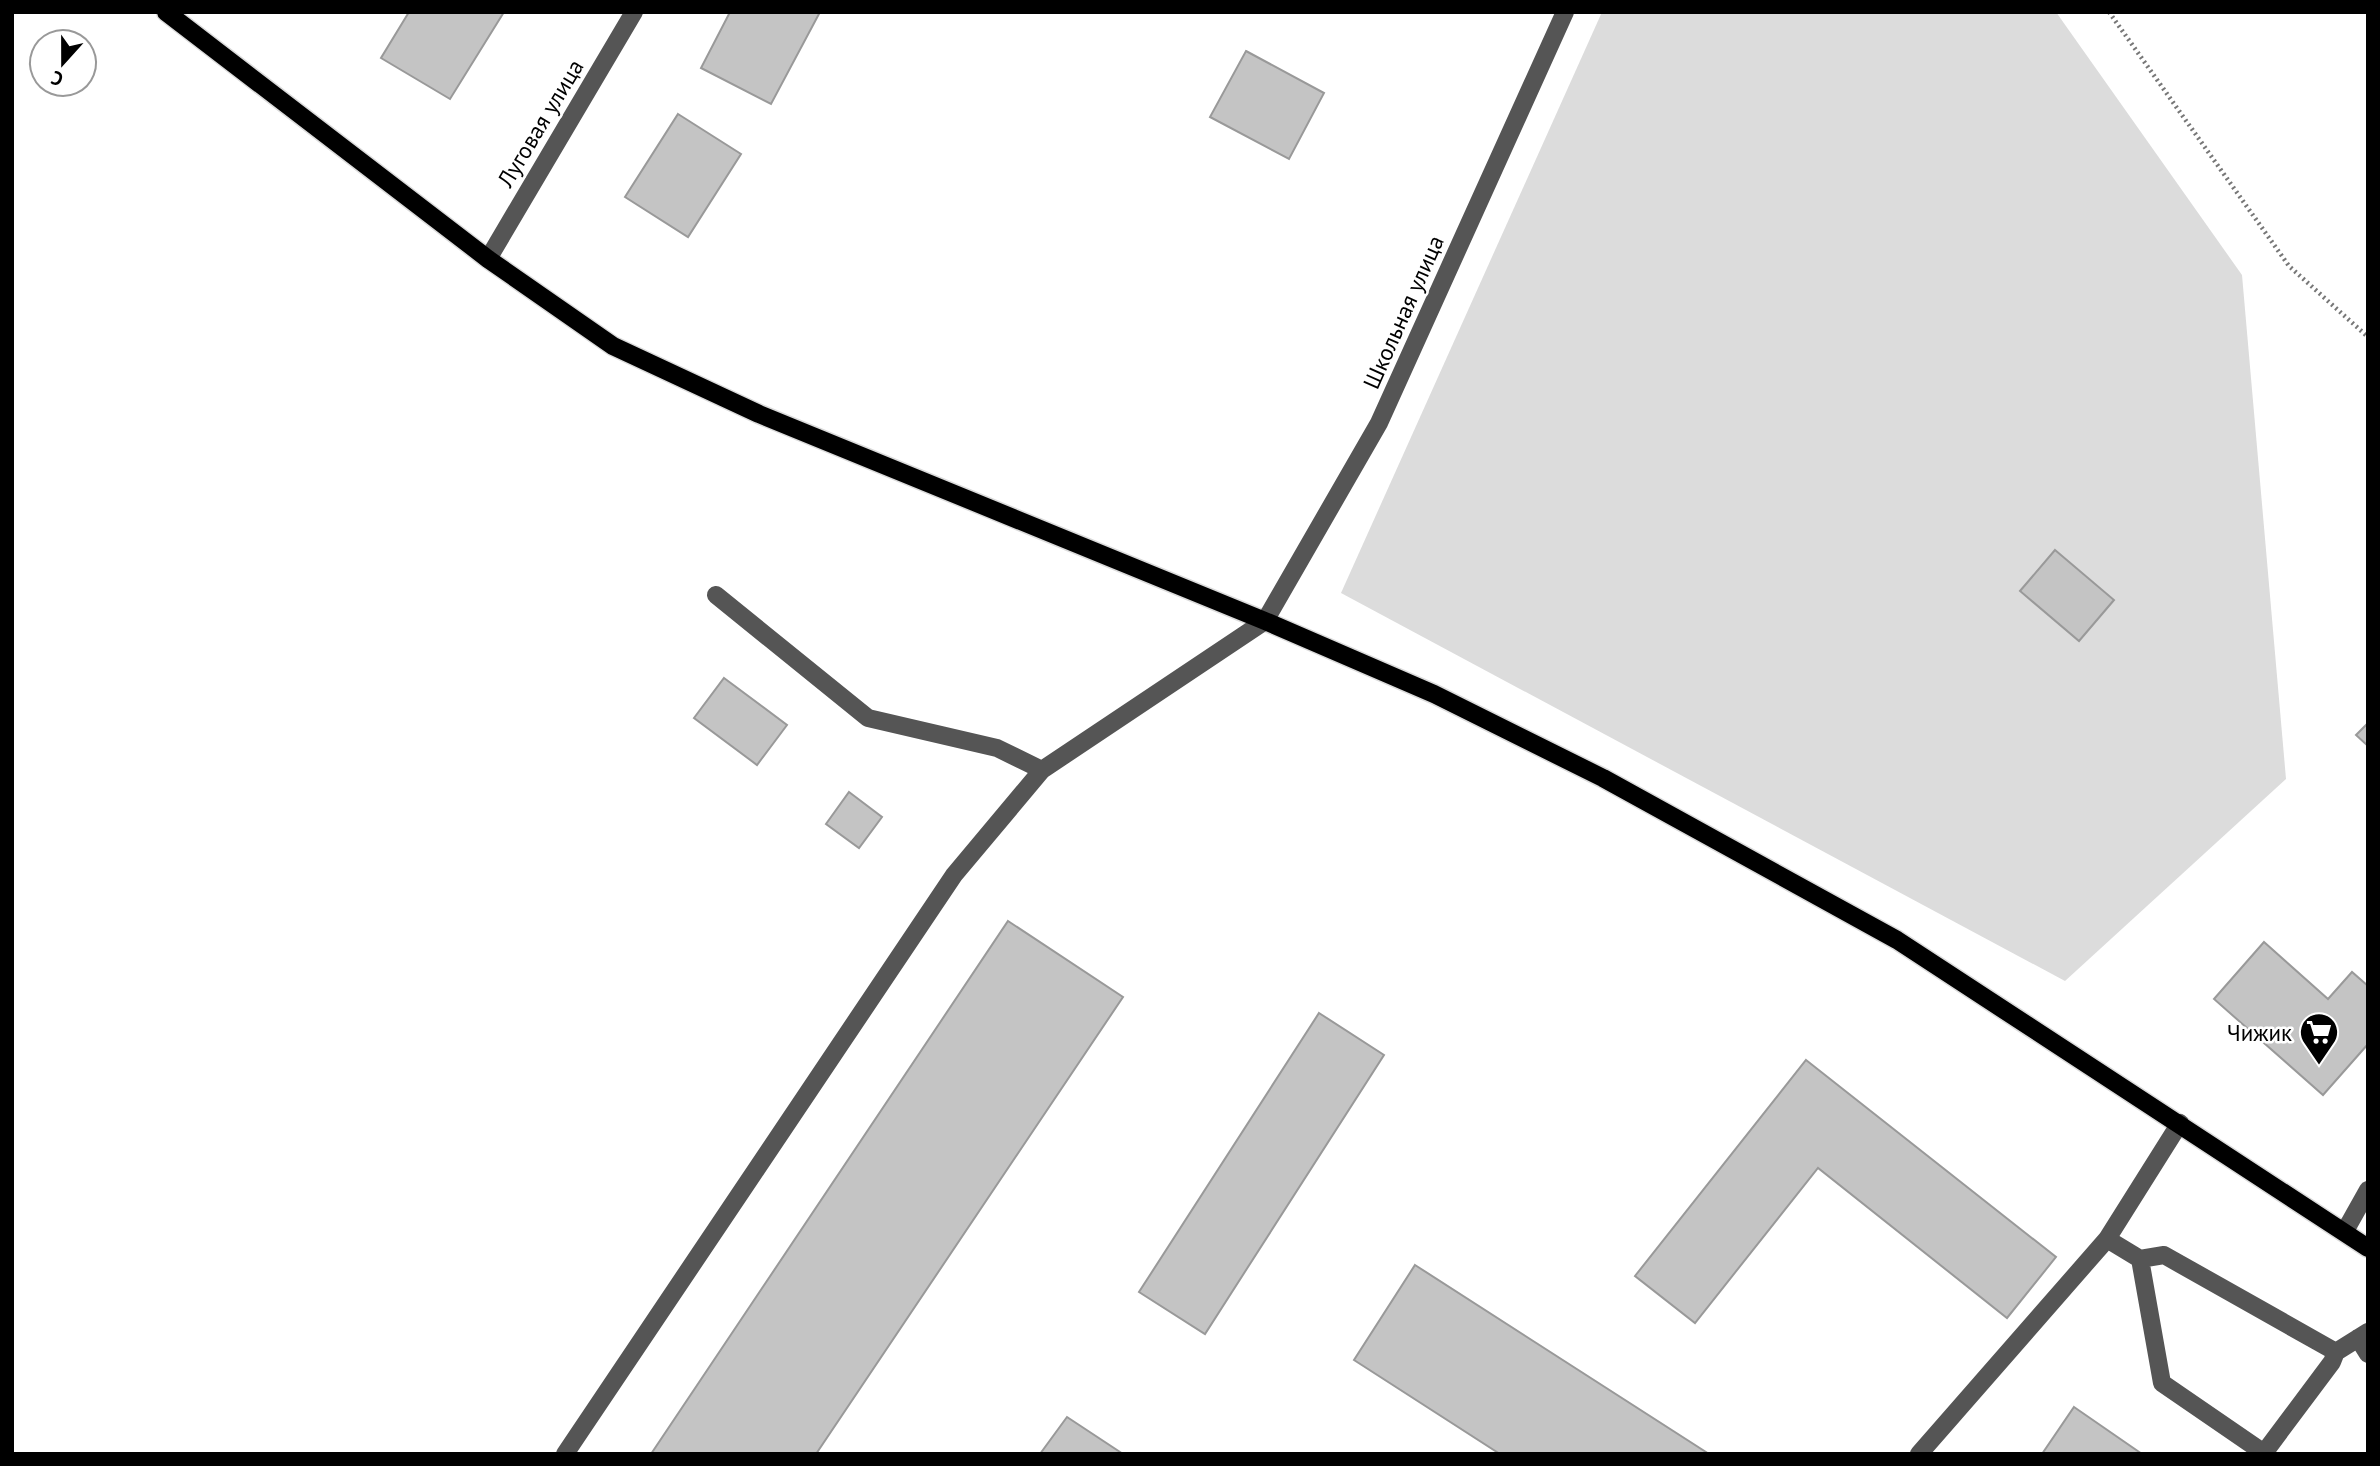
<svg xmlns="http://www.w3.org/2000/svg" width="2380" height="1466" font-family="'PT Sans',sans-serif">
  <rect width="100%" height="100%" fill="#fff"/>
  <path fill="#dcdcdc" d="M1602,12H2056L2242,275L2286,779L2065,981L1341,593Z"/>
  <path fill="#c4c4c4" stroke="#999" stroke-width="2" d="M409,12H504L450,99L381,58Z
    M730,12H820L771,104L701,68Z
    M1246,51L1324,93L1289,159L1210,117Z
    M678,114L741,154L688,237L625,197Z
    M2055,550L2114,600L2079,641L2020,591Z
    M724,678L787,725L757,765L694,718Z
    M2368,723V746L2356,735Z
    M849,792L882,817L859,848L826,824Z
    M1008,921L1123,997L816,1454H651Z
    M2264,942L2328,999L2352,972L2368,986V1044L2323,1095L2214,999Z
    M1319,1013L1384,1055L1205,1334L1139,1292Z
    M1806,1060L2056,1257L2007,1318L1818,1168L1695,1323L1635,1276Z
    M1415,1265L1709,1454H1500L1354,1360Z
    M2074,1407L2142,1454H2042Z
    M1067,1417L1123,1454H1040Z"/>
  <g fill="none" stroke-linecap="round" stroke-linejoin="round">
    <g stroke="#dbdbdb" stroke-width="21">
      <path id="major" d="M166,12L488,259L613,346L759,414L1265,621L1434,694L1603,778L1897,940L2368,1248"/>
    </g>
    <path stroke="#777" stroke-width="4.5" stroke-dasharray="2 3.5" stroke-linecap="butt" d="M2109,12L2289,266L2368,337"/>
    <path stroke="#555" stroke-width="18" d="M488,259L634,12
      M716,595L868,718L997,748L1042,770L1265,621L1379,423L1565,12
      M2345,1231L2368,1190
      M2107,1239L2140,1259L2164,1255L2336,1352L2368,1332
      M2140,1259L2162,1383L2264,1453L2332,1362L2336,1352
      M2358,1338L2368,1354
      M565,1454L954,875L1042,770
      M1919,1454L2107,1239L2180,1123"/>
    <use href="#major" stroke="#000" stroke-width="18"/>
  </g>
  <defs>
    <g id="supermarket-pin" transform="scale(2.0125)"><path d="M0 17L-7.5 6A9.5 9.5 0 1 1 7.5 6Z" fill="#000" stroke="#fff"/><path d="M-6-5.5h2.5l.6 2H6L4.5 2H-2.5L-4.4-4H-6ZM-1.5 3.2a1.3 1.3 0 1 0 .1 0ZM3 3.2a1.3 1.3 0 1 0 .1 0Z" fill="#fff"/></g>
  </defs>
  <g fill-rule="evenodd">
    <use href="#supermarket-pin" x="2319" y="1032"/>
  </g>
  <g text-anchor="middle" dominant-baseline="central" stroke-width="5" stroke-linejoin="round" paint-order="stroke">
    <g font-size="23" fill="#000" stroke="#fff">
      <text transform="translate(540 123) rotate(-59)">Луговая улица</text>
      <text transform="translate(1403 312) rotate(-66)">Школьная улица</text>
    </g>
    <g font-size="23" fill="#000" stroke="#fff" text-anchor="end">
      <text x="2292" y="1032">Чижик</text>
    </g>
  </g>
  <rect width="2380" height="1466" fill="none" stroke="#000000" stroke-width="28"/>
  <g transform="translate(63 63) rotate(201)"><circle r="33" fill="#ffffff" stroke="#999999" stroke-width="2"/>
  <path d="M0-5L12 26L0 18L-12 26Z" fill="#000000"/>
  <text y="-10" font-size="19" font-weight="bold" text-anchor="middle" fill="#000000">С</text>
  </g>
</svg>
